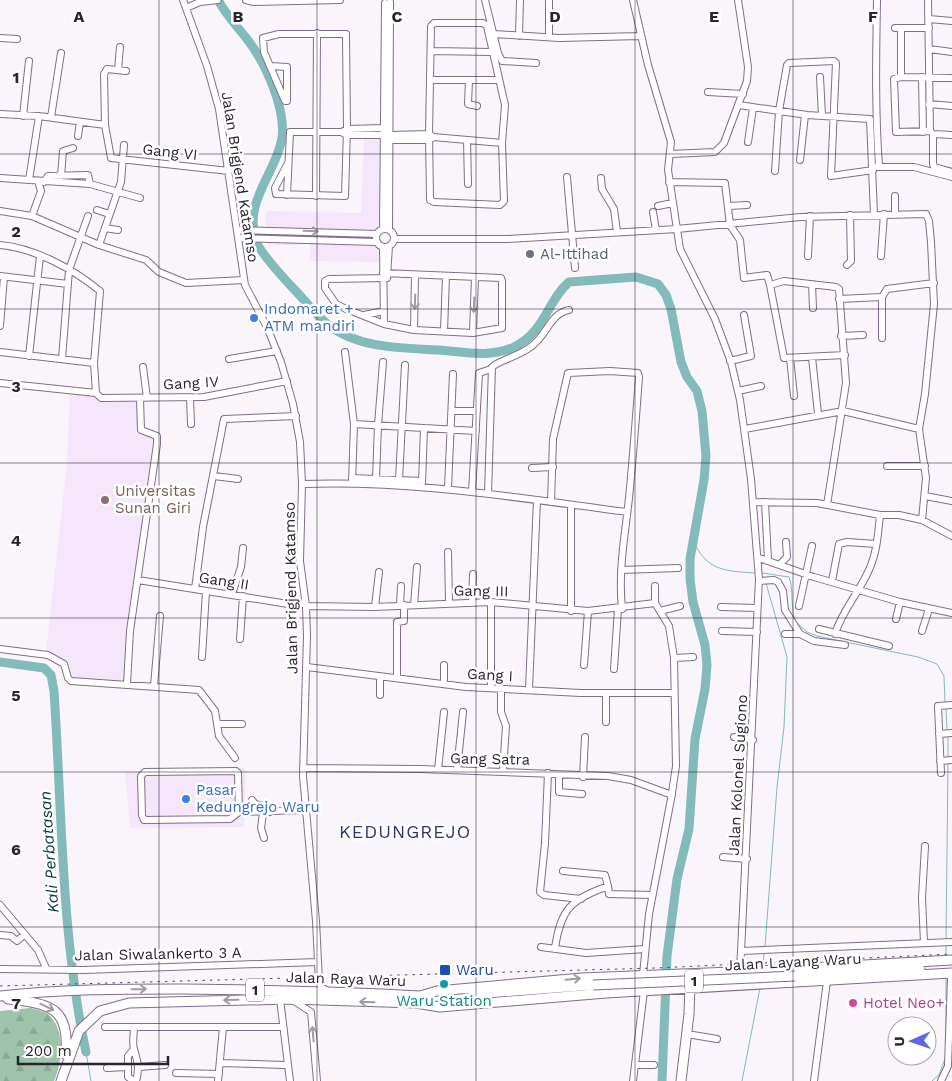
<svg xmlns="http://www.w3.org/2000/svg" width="952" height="1081" font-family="'Work Sans',sans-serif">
  <defs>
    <pattern id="forest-firs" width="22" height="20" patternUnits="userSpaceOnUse" patternTransform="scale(1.25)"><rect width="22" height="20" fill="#9ec5aa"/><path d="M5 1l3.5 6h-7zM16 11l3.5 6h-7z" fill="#88a993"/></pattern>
  </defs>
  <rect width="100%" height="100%" fill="#f9f5fb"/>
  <path fill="#f5e6fc" d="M364,138H380V262L310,261V244L269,246L265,218L267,211L361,213Z
    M70,391L99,398V402H139L140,433L156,436L132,590L125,681L73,680L66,663L57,654L46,652L67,462Z
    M246,768L244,827L130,828L125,772Z"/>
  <path fill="url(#forest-firs)" d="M30,1008C37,1010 46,1010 51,1017C65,1032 62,1063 54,1081H0V1011Z"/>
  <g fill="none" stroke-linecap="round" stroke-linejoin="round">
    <path stroke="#83baba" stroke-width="1" d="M693,540C706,571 725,571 755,573
      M762,573L789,577C794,590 790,606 795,620
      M797,623L807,632L817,636L918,657L937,664L944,676L945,703
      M946,709L947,730
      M948,737V758
      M946,940L948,764
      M946,944V958
      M765,947L777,787L784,727L787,657L766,583
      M763,967L764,954
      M946,977V1035
      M86,1052L91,1081
      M742,1081L760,988
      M932,1081L939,1075L945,1059"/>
    <path stroke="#83baba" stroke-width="9" d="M218,0C226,15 237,26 247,39C265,62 286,108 282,138C276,174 243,201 256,241C261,254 281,275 291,286C303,298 314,313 327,324C358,349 403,348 439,350C465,352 490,358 514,347C546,331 547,301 569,282L636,277L658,284L666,295L671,309L681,362L687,377L697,391L702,411L706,456L704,480L690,559V579L693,602L705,645L707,665L705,689L695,739L689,829L677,879L667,956L662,1081
      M0,662L44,668L51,675L54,691C62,811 61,935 86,1052"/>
    <g stroke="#806e88" stroke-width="8">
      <path id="minor" d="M183,0L207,66L219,109L245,285L267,327L281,362L293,404L300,442L302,484L300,561L306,606L307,636L303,776L316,921L319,982L321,987L328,991
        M246,0L254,2L340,0
        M485,0L498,53L502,61L536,63
        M633,0L648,65L671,142L668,170L680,249L715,319L731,362L740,400L751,479L759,579L740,972
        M877,0C876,56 875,111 879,166
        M928,0L930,131L933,134V164L934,167L952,172
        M186,8L200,2L218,0
        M929,19L952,21
        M434,23H483L487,26L505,105L502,143L504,201L500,205L434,202L430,200L429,134L431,26Z
        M895,28H929
        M494,34L559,38L641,36
        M519,36L520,0
        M549,37V0
        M0,38L17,39
        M929,49L952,52
        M431,51L492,52
        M271,66L287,67V101
        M118,70L120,47
        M126,71L107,69L104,74L105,125L111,158L229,171
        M820,77L822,116
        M901,77V28
        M922,77L923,132
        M430,80H499
        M469,80L468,104L477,106
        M708,92L743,94
        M287,101H285L264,52L263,38L279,34H346L347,129L345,196L276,194L275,188L288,163
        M929,104L952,106
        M739,105L807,115L870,119L874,215
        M0,114L39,116L105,125
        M23,116L29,61
        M51,117L61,53
        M930,131L896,132L894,79L901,77L952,78
        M343,133L347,135H384
        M933,134L952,135
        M390,135L429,134L433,137L502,143
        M78,136L80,122
        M390,140H429L432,138
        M467,140L468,184
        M748,142L753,108
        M670,154L715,152L724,143L747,81L748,67L738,0
        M800,160L805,115
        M876,167H914L952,177
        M775,171L779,111L787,65L789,63L834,61L836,63L831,176L873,170
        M61,176L63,151L73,148
        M567,177L575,268
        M0,178L90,184L140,198
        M601,178L602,189L614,209L617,232
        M29,180L39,116
        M44,182L48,176L88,175L90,184
        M669,182L725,183L730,225L740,240L744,278L767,275L770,285L784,281L836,287L839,289L846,383L827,505
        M287,195L290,132H342L347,129L384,128
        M316,196L317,33
        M658,206L673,203
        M729,206L747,205
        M97,210L109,214
        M0,211L32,216L99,245L146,260L159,272L186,283L244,280
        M653,212L656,230
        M895,213V196
        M32,216L41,191L38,181
        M105,228L118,230
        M383,229L385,3
        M376 238a9 9 0 1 1 18 0a9 9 0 1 1-18 0Z
        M238,230L377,234
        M389,230L390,2
        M239,238L377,242
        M394,239H507L677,229L800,217L926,214L929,221L931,242L934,304L925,394L919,429L926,478L922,520
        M0,245C35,248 73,269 100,291L94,363L96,393
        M99,245L121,182L124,145
        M383,247L384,324
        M808,256L810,216
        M881,256L884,214
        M847,265L851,261L850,215
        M383,273L501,278L502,281V328L473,333L414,330L384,324L344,308L336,304L325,288V281L329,279L387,278
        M0,276L68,284
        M387,276L389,246
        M812,284L813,308
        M770,285L784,358L845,355
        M839,299L882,297
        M364,315L384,311
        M0,326L4,277
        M414,330L415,275
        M444,331L446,276
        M473,333L475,277
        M841,336L863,335
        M882,338V297L887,289L934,283
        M0,352L94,363
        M345,352L354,424L352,483
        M29,356L40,256
        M812,357L818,414
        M790,358L794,396
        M62,359L69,270L88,216
        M229,359L277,351
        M730,361L751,356L744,315
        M143,367L147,398
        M0,383L96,393
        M738,391L761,386
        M96,393L101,398L204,397L287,381
        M190,398L191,424
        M452,411H477
        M354,424L476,431
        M745,429L843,411L919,429
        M887,466H925
        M532,468L553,467
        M214,476L238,479
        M352,478L422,481
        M376,479L378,425L383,362
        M399,480L405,365
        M302,484C411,480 519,498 627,512
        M422,484L424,428
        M448,488L453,374
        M472,492L479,373L491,369
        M488,494L492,367C499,360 521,356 533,345C547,334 551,313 569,310
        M925,496L952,501
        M551,502L553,439L568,373L610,371L638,373L639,377C636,417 633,458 629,498C625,535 618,571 622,609
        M753,502L817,503L880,515H899L922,520L952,536
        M765,502L768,560
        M571,505V611
        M448,552L449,603
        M759,558L814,577L900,602L952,613
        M780,564L787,557L786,542
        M621,570L678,568
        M138,580L288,604H306
        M759,581L774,580L778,582L783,591L785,610L800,634L814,641L845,645
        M832,581L839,544L847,542L876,544
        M195,589L203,527L224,419L296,416
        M232,594L241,567L243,548
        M472,602L473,574
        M400,605L401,586
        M414,605L417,567
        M306,606L374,607L491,602L588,611L655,603
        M799,606L812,546
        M375,607L379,572
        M721,607L757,608
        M660,611L680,606
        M896,619L900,602
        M819,629L889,646
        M722,631L757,632
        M922,631L929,609
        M785,634H800
        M835,634C842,611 858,594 868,572C877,554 878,534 880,515
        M240,639L243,596
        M0,649L48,655L64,664L68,678L71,681L199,690L215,711L219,736L235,758
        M202,657L206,591
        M674,658L693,657
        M584,665L588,611
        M307,667L466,687L581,693H674
        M614,669L618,609
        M397,678V622L404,621V605
        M127,684L130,631L157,444V436L141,430L140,399
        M444,684V665
        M154,686L160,616
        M491,688V602
        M501,688V712L506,726L503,771
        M529,689L537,500
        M380,695V677
        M606,722V693
        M218,724H242
        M939,734L952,733
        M734,737L753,740
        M940,761L952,760
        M303,768L420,769L608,776L631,780L672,795
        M438,770L444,712
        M457,770L463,712
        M548,773L545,843L540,892L544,895L581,899
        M941,773L938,706L952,705
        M559,775V792L582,794
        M583,777L585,737
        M252,800L255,804L268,807L270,812
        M239,812L238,773L236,771L145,772L141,776L142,815L144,820L230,819L239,812L305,810
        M263,813L261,828L264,838
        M723,857L747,859
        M608,886L609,894L652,895
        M0,905L38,950L46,968
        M0,935L11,936L17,941L24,935
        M924,943L922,898L925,846
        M541,947L586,953L645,949
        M555,948C561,909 570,900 608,886L605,875L563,871
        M741,951L952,942
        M0,969L83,970L317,962
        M643,975L649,914L671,799L676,766L674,658L669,626L655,603V586
        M280,999L290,1081
        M291,999L311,1012L317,1081
        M105,1027H283
        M134,1027C134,1034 132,1043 134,1049C137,1060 140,1068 136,1081
        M687,1034L717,1039
        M134,1049L128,1056V1077L134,1081
        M220,1063L285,1065
        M635,1065H654
        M139,1067L165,1065
        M107,1068L128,1067
        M176,1073L219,1074
        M218,1081L223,1027
        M633,1081L644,991
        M814,1081L827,981
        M941,1081L948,1066L951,977"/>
    </g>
    <g stroke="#806e88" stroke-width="11">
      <path id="highway" d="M795,976L920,969
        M473,994L593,985
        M0,996C60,989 121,989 182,989C261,990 341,991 420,996L437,991L582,978L757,971L952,960
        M8,999C50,1004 69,1006 66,1055
        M61,1081L79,1031L100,1011L129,1003L290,999L416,1003L440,1007L606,993L952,973
        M681,1081L689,1014L690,984"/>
    </g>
    <use href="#minor" stroke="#fff" stroke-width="6"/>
    <use href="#highway" stroke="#fff" stroke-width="9"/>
    <path stroke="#524b55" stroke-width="1" stroke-dasharray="2.5 5" stroke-linecap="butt" d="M0,986L656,968L952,954"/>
    <g stroke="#806e88" stroke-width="11" stroke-linecap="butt">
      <path id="highway-bridge" d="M593,985L795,976"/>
    </g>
    <use href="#highway-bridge" stroke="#fff" stroke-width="9"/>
  </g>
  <defs><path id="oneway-shaft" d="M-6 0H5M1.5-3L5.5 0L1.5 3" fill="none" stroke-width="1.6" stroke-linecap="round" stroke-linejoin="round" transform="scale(1.25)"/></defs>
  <g stroke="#9f9ca1">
    <use href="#oneway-shaft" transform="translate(311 231) rotate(2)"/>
    <use href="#oneway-shaft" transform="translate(415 302) rotate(92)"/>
    <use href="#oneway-shaft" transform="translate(474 305) rotate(92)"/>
    <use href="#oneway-shaft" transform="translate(573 979) rotate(-5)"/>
    <use href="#oneway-shaft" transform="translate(139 989) rotate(-1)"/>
    <use href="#oneway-shaft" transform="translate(231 1000) rotate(179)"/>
    <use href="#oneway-shaft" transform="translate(367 1002) rotate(-178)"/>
    <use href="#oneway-shaft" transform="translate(47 1007) rotate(26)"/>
    <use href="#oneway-shaft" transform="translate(313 1034) rotate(-95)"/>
  </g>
  <path fill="none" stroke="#2a232e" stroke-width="1" stroke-opacity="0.55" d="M159,0V1081M317,0V1081M476,0V1081M635,0V1081M793,0V1081M0,154H952M0,309H952M0,463H952M0,618H952M0,772H952M0,927H952"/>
  <circle fill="#6b7280" stroke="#fff" stroke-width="2" cx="530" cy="254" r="5"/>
  <g fill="#3f7fe0" stroke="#fff" stroke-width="2">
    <circle cx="254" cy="318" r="5"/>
    <circle cx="186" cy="799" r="5"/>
  </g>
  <circle fill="#8d6e63" stroke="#fff" stroke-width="2" cx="105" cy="500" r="5"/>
  <rect fill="#1a4fb4" stroke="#fff" stroke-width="2" x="439" y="964" width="12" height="12" rx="2.5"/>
  <circle fill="#0f9aa8" stroke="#fff" stroke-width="2" cx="444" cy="984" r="5"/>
  <circle fill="#d1479c" stroke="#fff" stroke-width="2" cx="853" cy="1003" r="5"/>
  <g text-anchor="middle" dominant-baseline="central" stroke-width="5" stroke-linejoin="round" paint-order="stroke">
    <g fill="#fff" stroke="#6a656d" stroke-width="1">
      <rect x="685" y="969.5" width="18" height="23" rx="4"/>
      <rect x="246" y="978.5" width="18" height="23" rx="4"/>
    </g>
    <g font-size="14" font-weight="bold" fill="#2a232e">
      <text x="694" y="981">1</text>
      <text x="255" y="990">1</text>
    </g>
    <g font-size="15" fill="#2a232e" stroke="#fff">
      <text transform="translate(170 152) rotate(6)">Gang VI</text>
      <text transform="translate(240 177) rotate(81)">Jalan Brigjend Katamso</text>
      <text transform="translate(191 383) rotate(-3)">Gang IV</text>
      <text transform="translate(224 581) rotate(9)">Gang II</text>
      <text transform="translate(291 588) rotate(-91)">Jalan Brigjend Katamso</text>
      <text transform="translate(481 591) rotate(1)">Gang III</text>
      <text transform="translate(490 675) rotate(3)">Gang I</text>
      <text transform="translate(490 759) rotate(1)">Gang Satra</text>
      <text transform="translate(738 775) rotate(-87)">Jalan Kolonel Sugiono</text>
      <text transform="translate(158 954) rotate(-1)">Jalan Siwalankerto 3 A</text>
      <text transform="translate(793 962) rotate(-3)">Jalan Layang Waru</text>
      <text transform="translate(346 979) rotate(2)">Jalan Raya Waru</text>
    </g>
    <g font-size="15" fill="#5b616d" stroke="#fff" text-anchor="start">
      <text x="540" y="254">Al-Ittihad</text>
    </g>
    <g font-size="15" fill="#366cbe" stroke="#fff" text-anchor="start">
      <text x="264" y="309">Indomaret +<tspan x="264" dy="17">ATM mandiri</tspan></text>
      <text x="196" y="790">Pasar<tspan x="196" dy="17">Kedungrejo Waru</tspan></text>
    </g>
    <g font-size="15" fill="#785e54" stroke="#fff" text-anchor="start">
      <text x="115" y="491">Universitas<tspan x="115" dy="17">Sunan Giri</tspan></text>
    </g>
    <g font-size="15" fill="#164399" stroke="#fff" text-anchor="start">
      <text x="456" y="970">Waru</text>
    </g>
    <g font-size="15" fill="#0d838f" stroke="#fff">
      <text x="444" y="1001">Waru Station</text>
    </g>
    <g font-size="15" fill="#b23c85" stroke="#fff" text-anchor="start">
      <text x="863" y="1003">Hotel Neo+</text>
    </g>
    <g font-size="16" font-style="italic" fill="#02393a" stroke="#fff">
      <text transform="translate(49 852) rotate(-94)">Kali Perbatasan</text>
    </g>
    <g font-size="18" letter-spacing="1" fill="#2d346f" stroke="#fff">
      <text x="405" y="831">KEDUNGREJO</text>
    </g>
  </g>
  <g font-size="16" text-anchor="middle" font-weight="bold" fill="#2a232e" stroke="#fff" stroke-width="5" stroke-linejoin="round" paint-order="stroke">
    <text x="79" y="22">A</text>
    <text x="238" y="22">B</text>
    <text x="397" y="22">C</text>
    <text x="555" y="22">D</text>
    <text x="714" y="22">E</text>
    <text x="873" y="22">F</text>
    <text x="16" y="83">1</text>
    <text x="16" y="237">2</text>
    <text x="16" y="392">3</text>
    <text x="16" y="546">4</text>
    <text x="16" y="701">5</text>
    <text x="16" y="855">6</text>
    <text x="16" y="1009">7</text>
  </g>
  <g transform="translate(912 1041) rotate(268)"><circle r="24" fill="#ffffff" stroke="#aaa7ab"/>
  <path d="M0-4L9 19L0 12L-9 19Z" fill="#5e6ae2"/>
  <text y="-8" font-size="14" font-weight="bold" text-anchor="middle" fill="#2a232e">U</text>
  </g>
  <path d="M18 1056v8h150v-8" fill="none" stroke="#2a232e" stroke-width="2.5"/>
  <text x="25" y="1056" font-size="15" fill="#2a232e" stroke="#ffffff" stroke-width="4" paint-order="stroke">200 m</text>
</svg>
